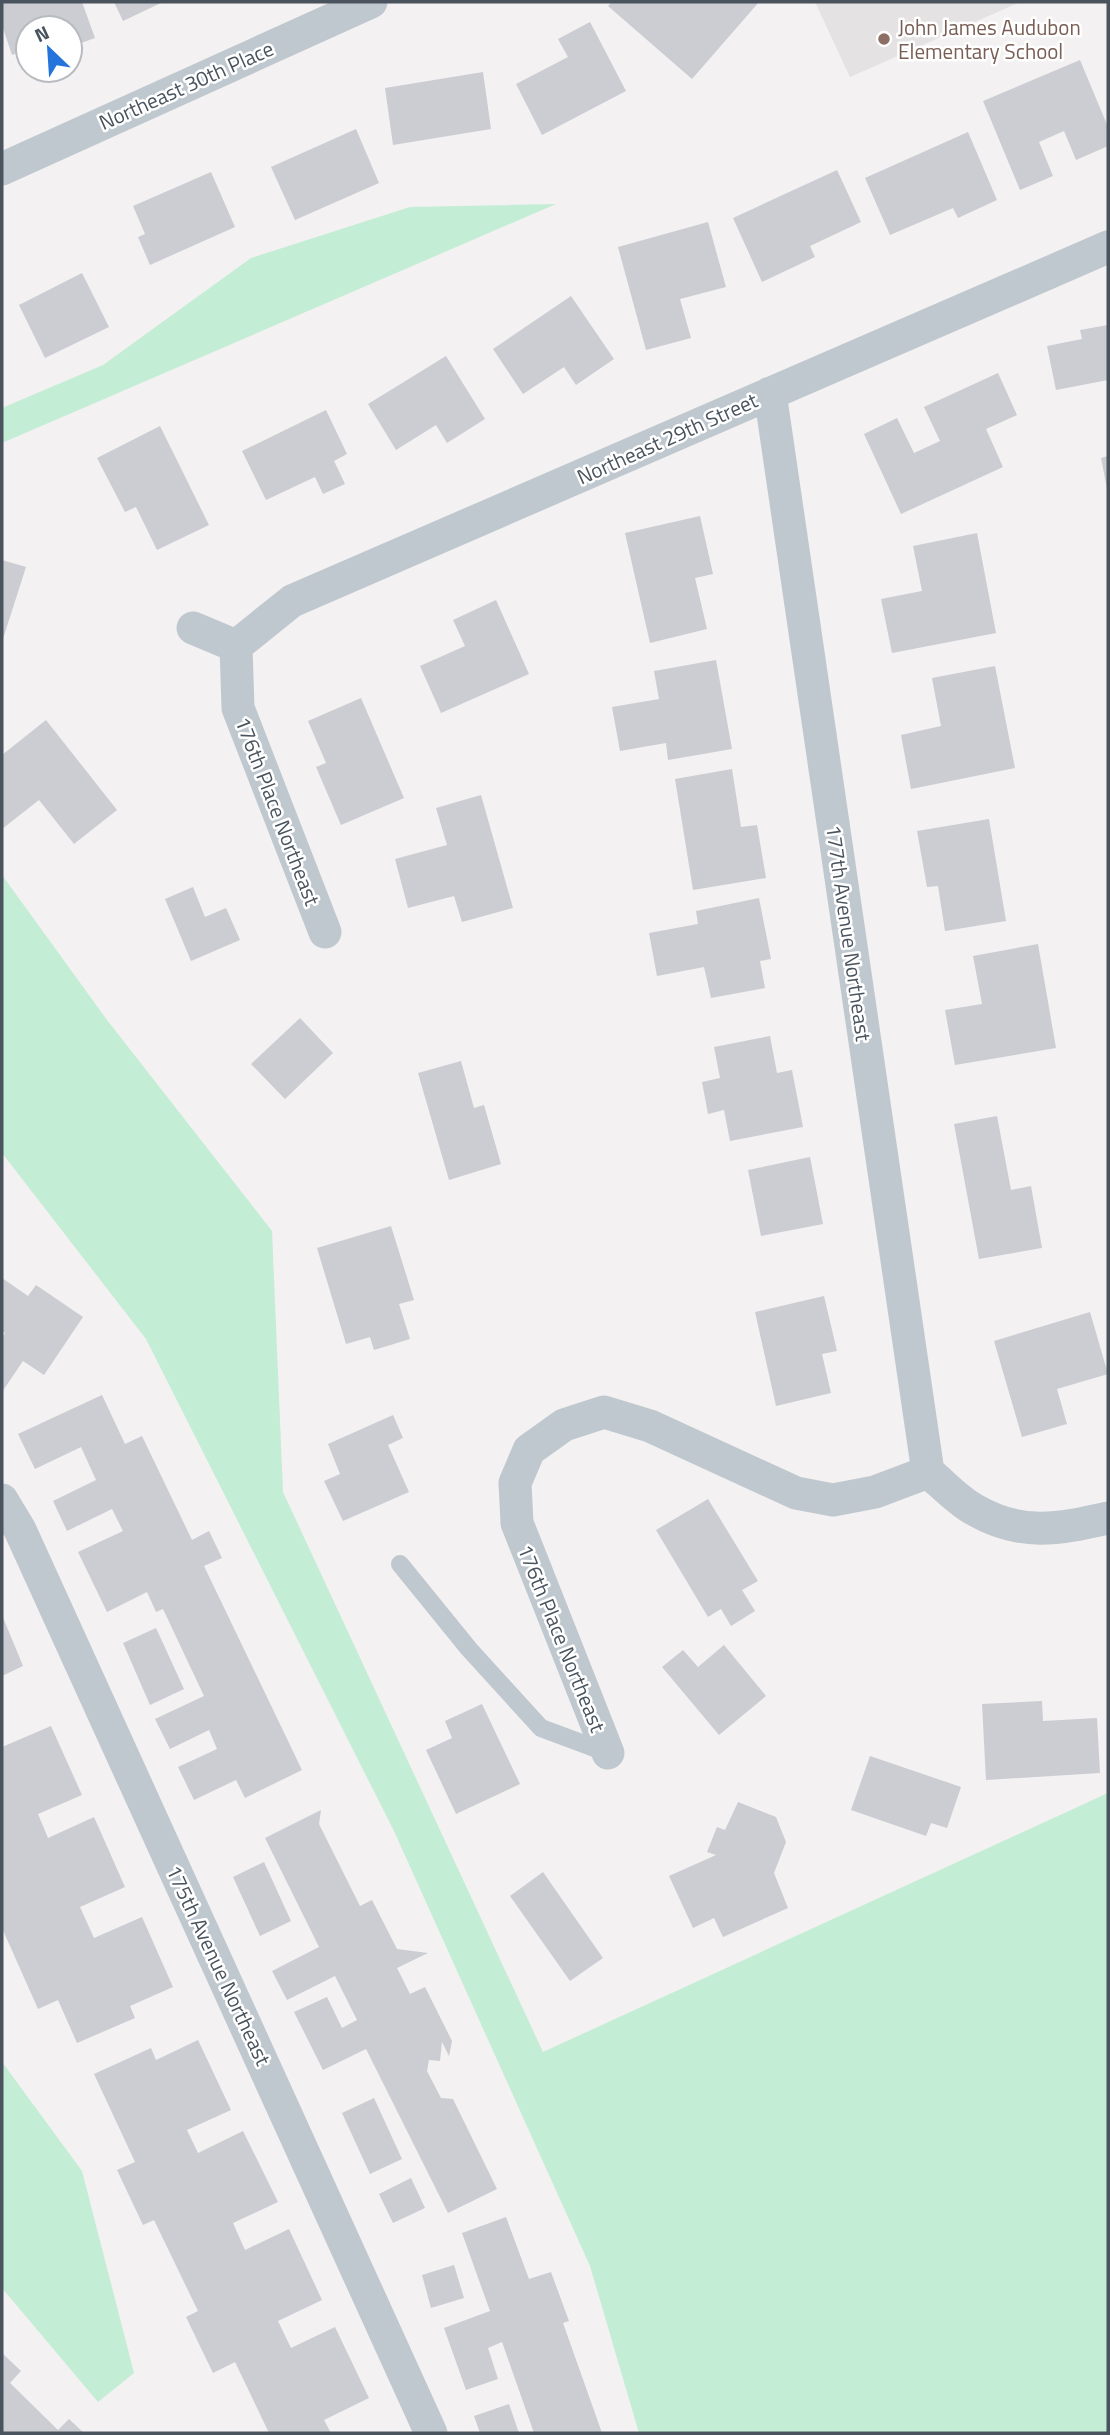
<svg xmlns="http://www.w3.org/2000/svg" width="1110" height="2435" font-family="'Titillium Web',sans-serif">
  <rect width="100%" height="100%" fill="#f3f1f1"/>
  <path fill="#e4e2e3" d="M815,2H1020L850,77Z"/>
  <path fill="#c3edd4" d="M556,204L2,443V408L103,365L251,258L410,207Z
    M2,875L107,1020L272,1231L283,1492L543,2052L1108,1793V2433H639L590,2266L394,1831L146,1339L2,1153Z
    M2,2062L82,2171L134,2373L98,2402L2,2288Z"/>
  <path fill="#cbcdd3" d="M2,2H82L95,38L70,47V28H28V49L12,55L2,25Z
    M114,2H163L123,21Z
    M612,2L671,3L759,2L692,79L608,6Z
    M590,22L626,91L542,135L516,84L568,57L558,39Z
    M1080,60L1108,127V146L1076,160L1064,131L1039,142L1053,176L1020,190L983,101Z
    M483,72L491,129L393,145L385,88Z
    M356,129L379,183L295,220L271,167Z
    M968,132L997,200L958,218L953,208L890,235L865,178Z
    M837,170L861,222L810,246L815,257L762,282L733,218Z
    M211,172L235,227L150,265L138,237L145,234L133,206Z
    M708,222L726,287L680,299L691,338L646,350L618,247Z
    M82,273L109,327L45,358L19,305Z
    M571,296L614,359L576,385L564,367L523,394L493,349Z
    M1108,325V380L1056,390L1047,346L1082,339L1080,330Z
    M446,356L485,419L447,443L436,425L396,450L368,404Z
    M998,373L1017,415L986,429L1003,467L901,514L864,434L897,418L914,453L940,441L924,407Z
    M326,410L347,454L334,461L345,484L323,494L315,477L266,500L242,451Z
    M160,426L209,525L157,550L136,507L125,512L97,458Z
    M1108,456V489H1107L1101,458Z
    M700,516L713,574L695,578L707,629L650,643L625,533Z
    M977,533L996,633L892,653L881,599L922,591L913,546Z
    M2,560L26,567L2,642Z
    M496,600L529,674L441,713L420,666L465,646L453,620Z
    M716,660L732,749L668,760L666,743L620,751L612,707L659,699L654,671Z
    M995,666L1015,768L911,789L901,735L941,726L932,678Z
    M361,698L404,798L341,825L316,767L326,763L308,721Z
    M46,720L117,810L74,844L39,800L2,829V755Z
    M732,769L741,827L757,825L766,878L693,890L675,779Z
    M481,795L513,908L462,922L454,896L408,908L395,859L447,845L436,808Z
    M989,819L1006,921L945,931L938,886L927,887L917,831Z
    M193,887L205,917L226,908L240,940L191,961L165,899Z
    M759,898L771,959L760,961L765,988L711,998L704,967L657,976L649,933L698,924L696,911Z
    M1038,944L1056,1048L955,1065L945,1010L982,1004L973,956Z
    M300,1018L333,1053L285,1099L251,1064Z
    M770,1036L777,1073L792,1070L803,1127L730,1141L724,1110L708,1114L702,1082L720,1078L714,1047Z
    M461,1061L474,1108L484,1105L501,1164L449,1180L418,1073Z
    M997,1116L1011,1190L1031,1186L1042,1248L979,1259L954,1124Z
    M810,1157L823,1224L761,1236L748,1170Z
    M391,1226L414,1300L399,1304L410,1339L374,1350L370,1337L346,1344L317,1248Z
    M2,1278L28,1296L36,1285L83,1317L44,1375L23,1361L2,1392V1337L5,1333L2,1331Z
    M824,1296L837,1351L822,1354L831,1393L776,1406L755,1312Z
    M1090,1312L1108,1374L1057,1389L1067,1424L1022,1437L994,1341Z
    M102,1395L125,1444L142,1436L192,1540L209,1531L222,1558L204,1566L302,1770L245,1798L236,1780L194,1800L178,1767L217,1749L209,1730L170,1749L155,1719L204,1696L163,1609L156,1612L147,1592L107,1612L78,1552L123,1531L112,1509L67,1531L53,1501L96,1480L81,1447L35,1469L18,1434Z
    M393,1415L403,1438L388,1445L409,1492L343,1521L324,1481L340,1474L328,1444Z
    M708,1499L758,1581L742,1590L755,1611L731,1626L721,1609L708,1617L656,1530Z
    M2,1615L23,1666L2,1676Z
    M156,1628L184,1689L150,1705L123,1643Z
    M724,1645L766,1696L719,1735L662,1667L683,1650L698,1667Z
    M1042,1701L1043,1721L1097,1718L1100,1773L986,1780L982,1704Z
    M482,1704L520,1784L456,1814L426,1750L452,1738L445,1721Z
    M51,1726L82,1795L38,1814L48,1838L94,1817L125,1887L80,1907L94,1938L142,1917L173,1987L130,2006L135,2018L77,2043L58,2000L38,2009L2,1928V1747Z
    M870,1756L961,1787L947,1828L931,1823L926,1836L851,1810Z
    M738,1802L776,1817L786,1842L774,1873L788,1908L723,1937L714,1918L693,1928L669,1876L716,1855L707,1852L717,1827L725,1830Z
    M321,1810L319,1824L360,1906L372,1900L397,1949L428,1953L397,1968L410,1994L425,1987L452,2041L449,2056L442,2042L440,2061L429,2060L427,2071L441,2098L453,2099L497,2189L448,2213L366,2049L323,2070L294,2012L327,1997L342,2028L357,2020L335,1976L287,2000L272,1971L319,1947L265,1838Z
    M264,1862L291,1921L260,1936L233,1877Z
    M543,1872L603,1958L570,1981L510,1896Z
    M198,2040L231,2110L187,2130L198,2153L243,2131L278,2202L233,2223L245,2250L289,2229L322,2300L278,2321L291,2348L335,2327L369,2398L324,2420L331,2433H269L235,2362L213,2373L186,2317L198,2311L154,2220L143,2225L117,2170L135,2162L94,2074L151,2048L156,2060Z
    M374,2098L402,2159L370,2174L342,2113Z
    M411,2178L425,2208L393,2223L379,2194Z
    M506,2217L529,2279L551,2272L569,2321L563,2323L602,2433H534L502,2342L488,2348L498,2379L466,2390L444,2328L490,2311L462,2233Z
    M454,2265L464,2298L431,2308L422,2275Z
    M2,2353L21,2371L10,2383L58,2430L69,2419L84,2433H2Z
    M509,2404L519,2433H480L474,2416Z"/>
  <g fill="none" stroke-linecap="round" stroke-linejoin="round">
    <path stroke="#c0c8cf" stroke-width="18" d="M400,1564L469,1649L541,1728L608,1753"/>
    <path stroke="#c0c8cf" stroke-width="33" d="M2,169L371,2
      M770,393L928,1472
      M193,628L236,646
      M236,646L292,601L1108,247
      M236,646L238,708L325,932
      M2,1500L20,1530L431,2433
      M608,1753L517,1523L515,1483L529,1450L564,1425L604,1412L650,1426L796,1493L833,1500L875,1492L928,1472C943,1484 958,1501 975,1510C1022,1537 1058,1529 1108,1518"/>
  </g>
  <circle fill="#8d6e63" stroke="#fff" stroke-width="2.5" cx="884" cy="39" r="7"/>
  <g text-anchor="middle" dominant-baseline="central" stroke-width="5" stroke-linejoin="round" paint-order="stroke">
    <g font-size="21" fill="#785e54" stroke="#fff" text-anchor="start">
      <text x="898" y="27">John James Audubon<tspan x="898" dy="24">Elementary School</tspan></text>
    </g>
    <g font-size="21" fill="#4a545e" stroke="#fff">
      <text transform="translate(186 85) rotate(-24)">Northeast 30th Place</text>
      <text transform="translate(667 438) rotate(-24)">Northeast 29th Street</text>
      <text transform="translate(278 811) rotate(69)">176th Place Northeast</text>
      <text transform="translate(849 933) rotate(82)">177th Avenue Northeast</text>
      <text transform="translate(562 1638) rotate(68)">176th Place Northeast</text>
      <text transform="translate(219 1965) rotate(65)">175th Avenue Northeast</text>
    </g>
  </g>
  <rect width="1110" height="2435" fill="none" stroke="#4a545e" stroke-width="7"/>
  <g transform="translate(49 49) rotate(335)"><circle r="33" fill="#ffffff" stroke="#b7bbbf" stroke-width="2"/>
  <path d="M0-5L12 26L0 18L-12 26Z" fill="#2474db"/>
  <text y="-10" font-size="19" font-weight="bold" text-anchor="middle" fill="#4a545e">N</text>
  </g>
</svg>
